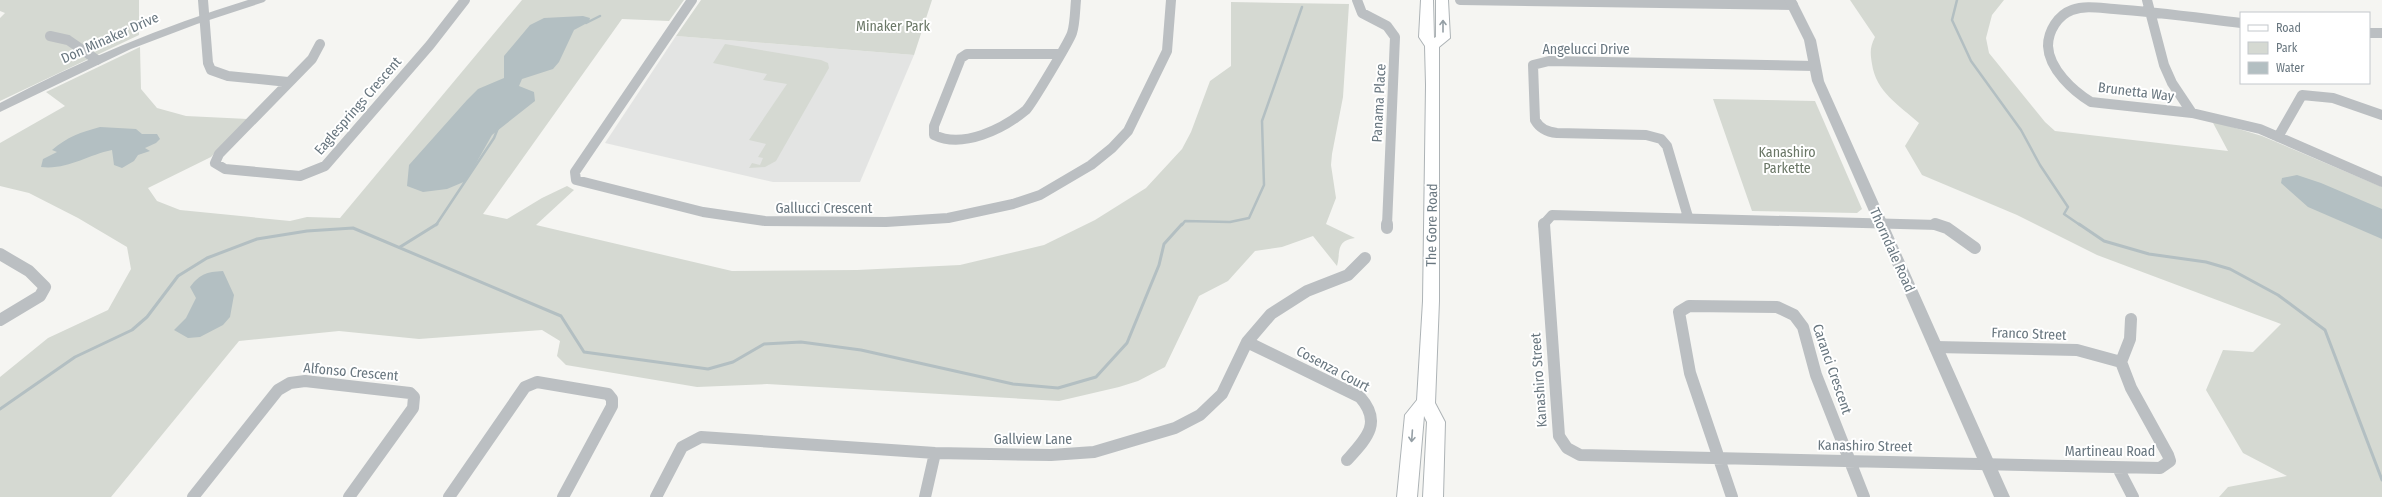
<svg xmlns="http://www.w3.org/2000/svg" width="2382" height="497" font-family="'Fira Sans Condensed',sans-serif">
  <rect width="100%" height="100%" fill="#f5f5f2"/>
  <path fill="#e3e4e3" d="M676,36L914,55L860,182H773L605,143Z"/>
  <path fill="#d5d9d2" d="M0,0H139V35L0,101V18L5,13L0,11Z
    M522,0H684L669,21L622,19L483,214L507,219L542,198L567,186L574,190L536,225L732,271L857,270L960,265L1044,245L1095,220L1146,188L1182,149L1191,132L1210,81L1231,66V2L1349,4L1343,97L1332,154L1331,165L1336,198L1326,224L1355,238C1335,241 1341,252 1337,266L1313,236L1282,247L1255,251L1228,281L1199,296L1165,367L1138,381L1119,387L1059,401L767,384L697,387L566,365L557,356L560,341L542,330L419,339L339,331L239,341L111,497H0V377L48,338L108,310L131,269L127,247L78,218L29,193L0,186V143L65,106L46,92L140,47L141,89L157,108L186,116L248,119L211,157L148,188L157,201L180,210L290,221L307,217L340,218Z
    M701,0H932L914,55L676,36Z
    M1850,0H2004L1992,15L1986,38L1989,53L2045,122L2055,131L2228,151L2212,121L2262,136L2382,187V497H2219L2228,487L2287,476L2243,453L2206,390L2223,350L2253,352L2281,324L2097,255L2017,215L1922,175L1905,146L1919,123C1899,105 1876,92 1872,64C1870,52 1870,47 1875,37Z
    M725,44L821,60L828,63L829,68L776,161L765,167L749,168L752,163L760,165L763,158L758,157L766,144L749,140L787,84L763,80L767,74L713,63Z
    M1713,99L1815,101L1862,209L1857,213L1752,211Z"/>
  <path fill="#b3bfc2" d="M583,16L590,18L589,22L574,30L559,62L553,69L522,79L519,86L534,92L535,101L492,135L466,181L447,189L423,192L407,186L409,165L467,100L478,89L504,78V56L530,25L544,18Z
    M100,127L136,129L142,134H157L160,139L156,143L145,148L150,151L138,155L134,161L122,168L114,165L112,150C87,155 68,170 41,167L43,159L57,152L52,150C67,137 81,132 100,127Z
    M2297,175L2321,183L2382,209V239L2308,207L2281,183L2282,178Z
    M223,271L234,295L230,317L223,325L200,337L188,338L174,330L186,318L196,298L190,287C200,274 206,272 223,271Z"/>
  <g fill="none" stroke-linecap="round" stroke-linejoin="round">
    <path stroke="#b3bfc2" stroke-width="2.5" d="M1957,0L1952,20L1971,61L2021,130L2040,165L2068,207L2064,214L2080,225
      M586,23L600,16
      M436,225L494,138L500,123
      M1182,225L1185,221L1230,222L1249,218L1264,185L1262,121L1302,7"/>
    <path stroke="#b3bfc2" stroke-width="3" d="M2079,224L2104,241L2149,254L2206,262L2230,269L2278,295L2325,330L2382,480
      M400,247L437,224
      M0,409L75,357L132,330L147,317L178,276L207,258L257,239L307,231L353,228L561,316L584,352L708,369L733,362L764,344L801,342L861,350L1013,384L1058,388L1096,377L1127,343L1159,265L1164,244L1182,224"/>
    <g stroke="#adb3b6" stroke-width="2">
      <path id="secondary" d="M1421,0H1433L1434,38L1436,37V0H1448L1450,38L1439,47V301L1435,403L1445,422L1443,497H1423L1427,422L1424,416L1417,497H1397L1405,415L1417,400L1423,301L1426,85L1425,46L1419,37Z"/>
    </g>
    <path stroke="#bbbfc2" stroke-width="10" d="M203,0L208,63L211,70L228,76L288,82
      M692,0L575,172L576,180L703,212L765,221L886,222L948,218L1013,204L1040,195L1091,165L1112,148L1128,131L1167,51L1171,0
      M1357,0L1362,13L1387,26L1395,37L1387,225
      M1460,0L1793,5
      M2147,0L2164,65L2172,83L2192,113
      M2241,23C2199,18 2157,12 2114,9C2100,8 2085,5 2072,10C2058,15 2048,31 2048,46C2049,69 2073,91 2091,102L2192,113L2260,129L2382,182
      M2369,33H2382
      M50,36L68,40L97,60
      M320,44L312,59L219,154L215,163L225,169L300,176L325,166L430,45L465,0
      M1059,54H967L961,58L934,126V135C963,149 1003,129 1026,110C1031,105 1069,42 1072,33C1075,24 1075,10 1076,0
      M2278,137L2302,95L2333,98L2382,115
      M1688,217L1667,146L1661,139L1646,135L1557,133C1547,132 1540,129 1535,120L1533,65L1549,61L1814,66
      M1543,225L1552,215L1938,225"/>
    <path stroke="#bbbfc2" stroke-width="12" d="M1544,224L1559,436L1567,448L1580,455L2160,468L2170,461L2168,455L2131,388L2121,362L2130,339L2131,319
      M1935,224L1947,228L1975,248
      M1387,228V224
      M0,254L29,271L45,287L40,296L0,320
      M1247,342L1360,397C1383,423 1366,439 1347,460
      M1935,347L2077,350L2121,362
      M2118,468L2133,497
      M193,497L278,390L290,383L305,381L410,393L414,397L413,408L349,497
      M449,497L525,387L537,382L608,394L612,399V406L563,497
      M656,497L682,447L701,437L935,453L1051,455L1094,452L1175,428L1200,415L1222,394L1247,342L1271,314L1307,291L1348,275L1365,258
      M925,497L935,453
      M1732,497L1690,373L1679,312L1689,306L1777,307L1794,315L1803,327L1816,375L1864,497"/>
    <path fill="#bbbfc2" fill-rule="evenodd" d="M248,0H266L264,2L197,24L131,49L0,112V103C80,61 162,26 248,0Z
      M1784,0H1796L1816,40L1824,81L2010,497H1994L1812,81L1804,40Z"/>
    <use href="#secondary" fill="#fff" fill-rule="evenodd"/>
  </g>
  <defs><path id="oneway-shaft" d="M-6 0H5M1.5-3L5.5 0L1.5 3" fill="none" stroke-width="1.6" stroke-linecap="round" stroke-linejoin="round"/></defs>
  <g stroke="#959fa5">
    <use href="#oneway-shaft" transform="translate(1443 26) rotate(-90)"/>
    <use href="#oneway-shaft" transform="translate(1412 436) rotate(94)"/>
  </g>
  <g text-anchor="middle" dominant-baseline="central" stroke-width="4" stroke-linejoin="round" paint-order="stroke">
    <g font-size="14" fill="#6a7766" stroke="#fff">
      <text x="893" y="26">Minaker Park</text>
      <text x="1787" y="152">Kanashiro<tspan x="1787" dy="16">Parkette</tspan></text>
    </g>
    <g font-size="14" fill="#68767f" stroke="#fff">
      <text transform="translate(110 38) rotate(-24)">Don Minaker Drive</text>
      <text x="1586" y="49">Angelucci Drive</text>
      <text transform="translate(2136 92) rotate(7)">Brunetta Way</text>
      <text transform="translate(1379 103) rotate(-87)">Panama Place</text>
      <text transform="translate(358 106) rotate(-49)">Eaglesprings Crescent</text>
      <text x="824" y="208">Gallucci Crescent</text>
      <text transform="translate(1432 225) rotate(-89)">The Gore Road</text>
      <text transform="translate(1892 250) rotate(66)">Thorndale Road</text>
      <text transform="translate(2029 334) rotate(2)">Franco Street</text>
      <text transform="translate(1333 369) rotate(28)">Cosenza Court</text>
      <text transform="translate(1832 369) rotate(71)">Caranci Crescent</text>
      <text transform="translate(351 372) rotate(5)">Alfonso Crescent</text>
      <text transform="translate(1539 380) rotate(-94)">Kanashiro Street</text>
      <text x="1033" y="439">Gallview Lane</text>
      <text transform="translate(1865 446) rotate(1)">Kanashiro Street</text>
      <text x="2110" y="451">Martineau Road</text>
    </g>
  </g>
  <rect x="2240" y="12" width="130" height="72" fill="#ffffff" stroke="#c3c8cc"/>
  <rect x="2248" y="25" width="20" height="6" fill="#ffffff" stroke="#c3c8cc"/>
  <text x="2276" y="32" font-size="12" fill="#68767f">Road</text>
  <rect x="2248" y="42" width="20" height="12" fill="#d5d9d2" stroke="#c3c8cc"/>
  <text x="2276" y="52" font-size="12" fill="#68767f">Park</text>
  <rect x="2248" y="62" width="20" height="12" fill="#b3bfc2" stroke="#c3c8cc"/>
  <text x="2276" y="72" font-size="12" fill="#68767f">Water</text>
</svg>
